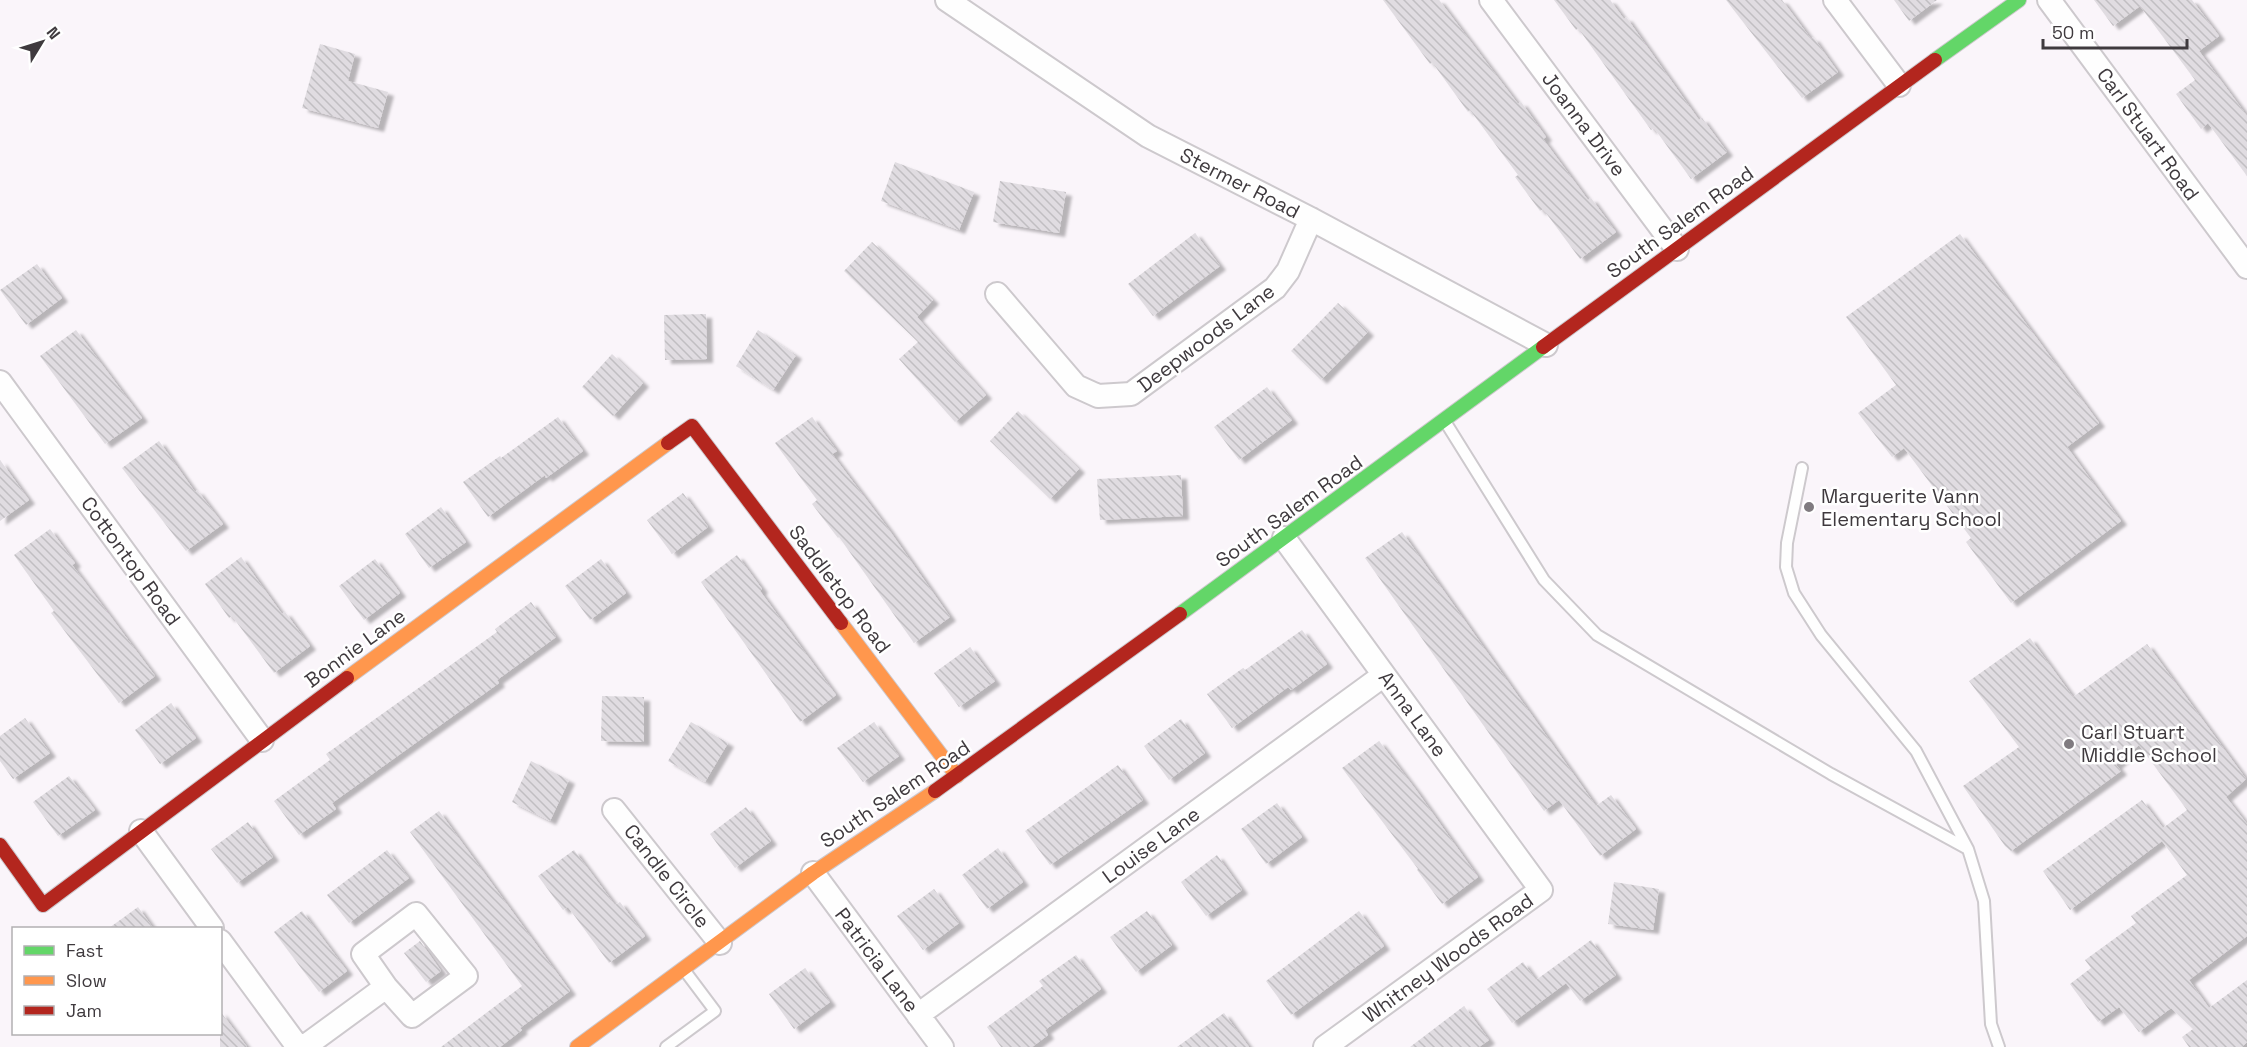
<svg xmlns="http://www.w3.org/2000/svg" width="2247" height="1047" font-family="'Space Grotesk',sans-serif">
  <defs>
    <pattern id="building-back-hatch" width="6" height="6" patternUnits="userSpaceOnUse" patternTransform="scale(1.5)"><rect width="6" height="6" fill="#e0dce1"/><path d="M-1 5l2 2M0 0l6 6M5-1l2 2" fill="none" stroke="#c1bec2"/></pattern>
    <filter id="shadow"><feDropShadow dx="6" dy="4" stdDeviation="1.5" flood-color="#0004"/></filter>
  </defs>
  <rect width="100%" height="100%" fill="#faf5fa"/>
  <path fill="url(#building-back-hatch)" filter="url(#shadow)" d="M1383,0H1439L1518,104L1521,102L1546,137L1543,139L1588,200L1591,198L1616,232L1580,259L1543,209L1540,211L1515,177L1518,175L1470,110L1468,112L1432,62L1430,64Z
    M1554,0H1610L1624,19L1626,17L1699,120L1702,118L1727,152L1691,179L1654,128L1651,130L1578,28L1576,30Z
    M1726,0H1782L1811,39L1813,37L1838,72L1802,98Z
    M1894,0H1937L1909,21Z
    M2094,0H2192L2219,36L2199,51L2247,116V176L2208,123L2201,129L2176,94L2195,80L2140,6L2113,26Z
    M320,44L355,54L348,81L388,92L378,128L302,108Z
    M895,162L974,192L959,230L881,201Z
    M1000,181L1066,192L1059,233L993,222Z
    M1195,233L1220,266L1153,316L1128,284Z
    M1960,234L2099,423L2067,447L2121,521L2011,603L1966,542L1971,538L1904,448L1892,457L1858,413L1896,385L1846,317Z
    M872,242L933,300L917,317L986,395L955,422L899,359L918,342L844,271Z
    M37,264L62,298L26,325L0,290Z
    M1338,303L1368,332L1321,380L1291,351Z
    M706,314L707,359L665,360L664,315Z
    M76,330L142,418L105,444L40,356Z
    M758,330L796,355L773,390L736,366Z
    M612,354L643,383L613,416L582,387Z
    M1267,387L1292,420L1239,460L1214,427Z
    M1018,411L1079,469L1050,499L990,441Z
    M558,417L583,451L546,478L545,475L488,517L463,482L500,456L501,458Z
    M812,417L837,451L832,454L887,527L950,617L914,643L839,537L838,538L812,504L817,500L775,443Z
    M159,441L195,492L197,490L223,524L186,551L122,468Z
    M0,460L29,500L0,521Z
    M1181,475L1183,516L1100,520L1097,479Z
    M683,493L708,527L672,554L647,520Z
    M441,507L466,542L429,568L405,534Z
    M50,529L75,563L72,565L155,676L119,703L51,613L54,611L14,555Z
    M1402,532L1596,806L1611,795L1636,829L1600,856L1559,800L1544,811L1365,558Z
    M737,555L762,589L760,591L836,695L800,722L701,582Z
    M241,557L282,614L285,612L310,646L274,673L232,616L229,618L205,584Z
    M375,559L400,593L364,620L339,586Z
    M601,559L626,593L590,620L565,586Z
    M531,602L556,637L497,680L499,683L332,803L336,809L299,835L274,801L330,760L326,754L497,632L495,629Z
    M1302,630L1327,664L1291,690L1288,687L1232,728L1207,694L1243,668L1245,670Z
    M2030,638L2073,697L2147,644L2246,779L2226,797L2247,824V936L2189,980L2209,1008L2247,980V1042L2242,1047H2189L2182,1037L2193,1029L2171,1008L2139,1032L2119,1007L2098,1022L2070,984L2091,968L2085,960L2136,923L2131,916L2187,875L2162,841L2070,910L2043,871L2142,800L2163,828L2187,810L2139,745L2116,765L2121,771L2011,851L2005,846L1963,786L2019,747L1969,681Z
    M970,647L995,681L959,707L934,673Z
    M602,696L644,697V742L601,741Z
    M171,703L196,738L160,764L135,730Z
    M25,718L50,753L13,779L0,761V736Z
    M1181,719L1205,753L1169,780L1144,746Z
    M691,722L728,743L705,782L668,761Z
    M874,722L899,756L863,782L837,748Z
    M1379,741L1416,790L1478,877L1442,904L1417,870L1418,869L1342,768Z
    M531,761L569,780L550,821L512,802Z
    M1118,765L1143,800L1050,865L1025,831Z
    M69,776L95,810L58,836L33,802Z
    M1277,803L1302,837L1266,864L1241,829Z
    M746,807L771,841L735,868L710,834Z
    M439,811L570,991L520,1028L522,1030L500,1047H441L522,986L410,832Z
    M248,822L273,857L237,883L211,849Z
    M998,848L1023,882L987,909L962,875Z
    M387,850L409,878L349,923L327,895Z
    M574,850L615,905L620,902L645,936L609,963L568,907L563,910L538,876Z
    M1217,855L1242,890L1206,916L1181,882Z
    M1614,882L1659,889L1653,930L1608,924Z
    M934,889L959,923L923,950L897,916Z
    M138,907L153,928H109Z
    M302,911L347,971L319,992L274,932Z
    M1147,911L1172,945L1136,972L1110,937Z
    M1359,911L1384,946L1291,1015L1266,981Z
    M1591,940L1616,975L1580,1001L1566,983L1512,1023L1487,989L1523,962L1536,980Z
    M420,941L441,971L426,982L404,953Z
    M1076,955L1101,989L1045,1030L1048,1035L1032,1047H1001L987,1027L1043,986L1039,981Z
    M805,968L830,1002L794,1029L769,994Z
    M1464,1006L1489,1040L1479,1047H1410Z
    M220,1011L247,1047H220Z
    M1224,1013L1249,1047H1177Z"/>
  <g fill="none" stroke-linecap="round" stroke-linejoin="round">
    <g stroke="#cdc9cd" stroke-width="14">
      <path id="lane" d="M1446,423L1544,580L1597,635L1831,774L1968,849
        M1802,468L1787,543L1786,567L1794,593L1821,635L1916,751L1968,849L1984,901L1991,1024L1999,1047
        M666,1047L715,1011L685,971"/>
    </g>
    <g stroke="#cdc9cd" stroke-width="26">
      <path id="street" d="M947,0L1148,136L1311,219L1546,345
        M1491,0L1677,249
        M1835,0L1899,85
        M2049,0L2247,267
        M997,294L1076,386L1098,396L1131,394L1275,288L1288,271L1311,219
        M0,382L262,740
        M1284,538L1541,890L1325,1047
        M614,810L720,943
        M141,831L212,928
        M813,873L942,1047
        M416,914L466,976L412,1016L386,987L363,954Z
        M220,941L298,1047
        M918,1015L1384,675
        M304,1047L386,987"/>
    </g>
    <g stroke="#cdc9cd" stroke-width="16">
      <path id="fast" d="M1935,60L2019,0
        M1180,614L1543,347"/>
    </g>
    <g stroke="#cdc9cd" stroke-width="16">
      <path id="slow" d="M841,623L957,776
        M347,678L668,443
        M577,1047L813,873L935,791"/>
    </g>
    <g stroke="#cdc9cd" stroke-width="16">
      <path id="jam" d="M1543,347L1935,60
        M668,443L692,426L841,623
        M935,791L1180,614
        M0,845L43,905L347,678"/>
    </g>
    <use href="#lane" stroke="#fefefe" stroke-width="10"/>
    <use href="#street" stroke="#fefefe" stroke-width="22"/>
    <use href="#fast" stroke="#63d668" stroke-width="14"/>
    <use href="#slow" stroke="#ff974d" stroke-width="14"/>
    <use href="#jam" stroke="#b3261e" stroke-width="14"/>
  </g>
  <g fill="#807b80" stroke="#fff" stroke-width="2">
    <circle cx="1809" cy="507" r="6"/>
    <circle cx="2069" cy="744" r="6"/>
  </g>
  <g text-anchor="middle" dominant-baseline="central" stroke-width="5" stroke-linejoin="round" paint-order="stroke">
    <g font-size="20" fill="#3f3a3e" stroke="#fff">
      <text transform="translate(1584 124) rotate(53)">Joanna Drive</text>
      <text transform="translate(2148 134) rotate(54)">Carl Stuart Road</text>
      <text transform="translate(1240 183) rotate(27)">Stermer Road</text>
      <text transform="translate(1680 222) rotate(-36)">South Salem Road</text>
      <text transform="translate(1206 338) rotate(-37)">Deepwoods Lane</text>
      <text transform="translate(1289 511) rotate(-36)">South Salem Road</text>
      <text transform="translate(131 561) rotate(54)">Cottontop Road</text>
      <text transform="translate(840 589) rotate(53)">Saddletop Road</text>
      <text transform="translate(355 648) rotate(-36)">Bonnie Lane</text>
      <text transform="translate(1413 714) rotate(54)">Anna Lane</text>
      <text transform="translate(895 794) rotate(-34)">South Salem Road</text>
      <text transform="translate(1151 845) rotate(-36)">Louise Lane</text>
      <text transform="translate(667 876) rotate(52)">Candle Circle</text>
      <text transform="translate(1448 958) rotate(-36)">Whitney Woods Road</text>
      <text transform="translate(877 960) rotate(53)">Patricia Lane</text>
    </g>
    <g font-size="20" fill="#3f3a3e" stroke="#fff" text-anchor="start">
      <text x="1821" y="496">Marguerite Vann<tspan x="1821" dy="23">Elementary School</tspan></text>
      <text x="2081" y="732">Carl Stuart<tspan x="2081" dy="23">Middle School</tspan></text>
    </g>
  </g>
  <rect x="12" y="927" width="210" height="108" fill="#ffffff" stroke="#b2b0b2" stroke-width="1.5"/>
  <rect x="24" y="946" width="30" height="9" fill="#63d668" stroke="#b2b0b2" stroke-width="1.5"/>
  <text x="66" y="957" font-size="18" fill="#3f3a3e">Fast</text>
  <rect x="24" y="976" width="30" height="9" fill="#ff974d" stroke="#b2b0b2" stroke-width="1.5"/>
  <text x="66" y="987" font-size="18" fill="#3f3a3e">Slow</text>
  <rect x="24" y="1006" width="30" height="9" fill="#b3261e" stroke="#b2b0b2" stroke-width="1.5"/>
  <text x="66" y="1017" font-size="18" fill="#3f3a3e">Jam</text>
  <g transform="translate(42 42) rotate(52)" stroke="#ffffff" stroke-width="4.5" paint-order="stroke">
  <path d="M0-4.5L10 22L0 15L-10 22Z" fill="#3f3a3e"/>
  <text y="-9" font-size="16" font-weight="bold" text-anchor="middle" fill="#3f3a3e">N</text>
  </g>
  <path d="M2043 39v9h144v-9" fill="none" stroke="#3f3a3e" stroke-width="3"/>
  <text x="2052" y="39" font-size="18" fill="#3f3a3e" stroke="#ffffff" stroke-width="4.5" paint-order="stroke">50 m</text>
</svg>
